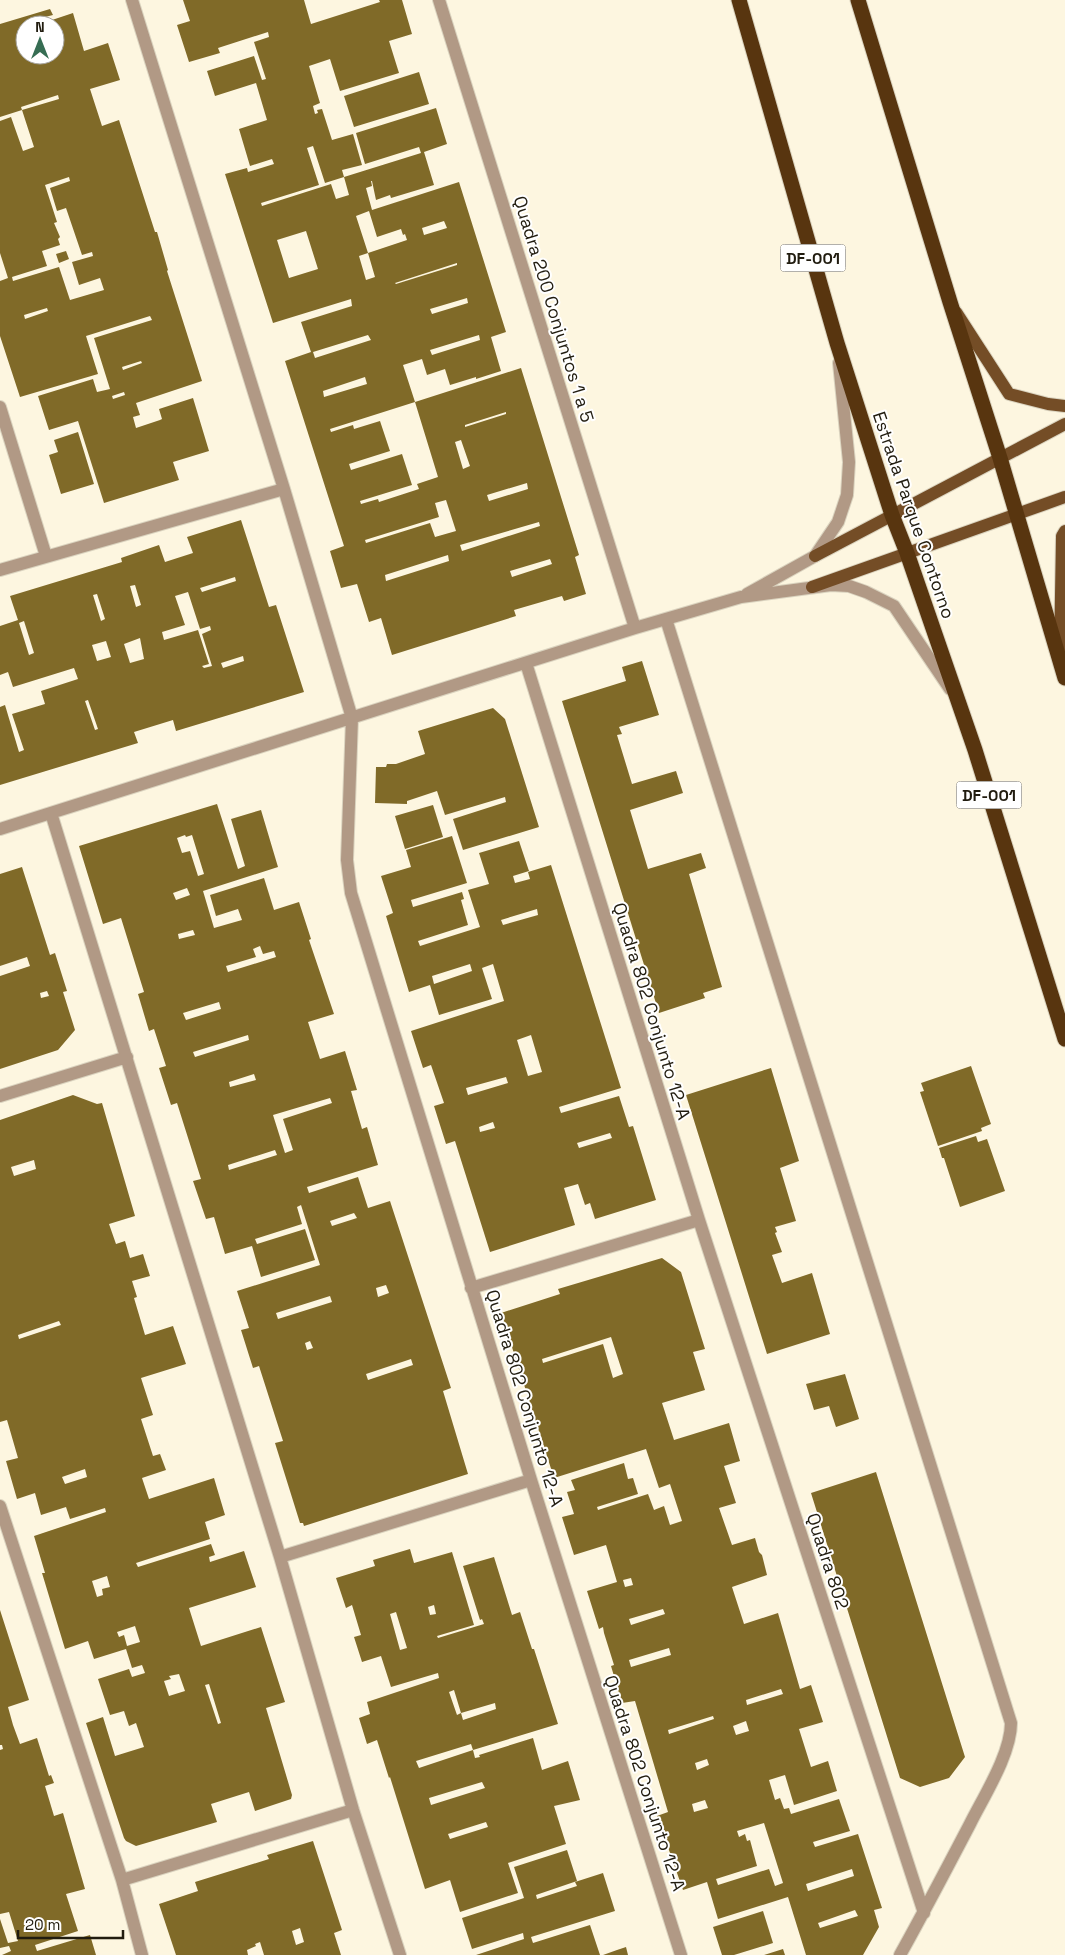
<svg xmlns="http://www.w3.org/2000/svg" width="1065" height="1955" font-family="'Space Grotesk',sans-serif">
  <rect width="100%" height="100%" fill="#fdf6e0"/>
  <path fill="#806a28" fill-rule="evenodd" d="M183,0H304L311,24L380,2L379,0H402L412,34L389,41L399,73L340,91L330,59L309,66L320,103L313,106L315,114L318,113L317,110L322,109L332,140L353,134L362,165L342,170L344,177L421,153L419,147L365,164L356,133L436,108L447,144L424,152L434,185L391,198L390,195L376,200L372,181H371L372,186L366,188L372,210L459,182L506,332L491,337L501,371L476,379V377L450,385L445,369L427,375L422,359L403,365L415,402L330,429L331,432L353,425L354,429L380,421L390,451L349,464L351,470L402,454L412,485L360,501L361,504L378,499L379,502L419,489L417,484L438,477L415,402L521,368L579,555L575,557L586,594L564,601L562,596L514,610L516,616L392,655L381,618L369,622L357,584L341,588L330,551L344,546L285,361L311,352L301,322L352,306L351,299L273,323L225,174L247,168L248,172L274,164L272,159L250,166L239,129L267,120L256,83L215,96L207,71L254,56L262,80L266,79L254,42L269,37L268,32L218,48L220,53L189,62L177,25L190,21ZM313,146L325,183L344,177L349,195L336,199L331,184L262,206L261,203L319,185L307,148ZM369,211L377,237L401,229L403,235L405,234L407,240L368,253L375,277L366,280L359,256L368,253L356,216ZM444,221L447,228L424,235L422,228ZM306,231L318,269L289,278L277,240ZM457,263V265L396,284L395,283ZM467,298L468,303L432,314L430,309ZM368,335L371,340L315,358L313,352ZM479,335L480,340L432,355L430,350ZM365,377L367,384L324,397L323,391ZM506,412V414L465,427V425ZM461,440L470,466L463,469L455,442ZM527,483L528,489L489,501L487,495ZM446,500L456,531L435,537L430,523L366,543L365,540L439,517L435,503ZM539,522L540,526L462,551L460,545ZM448,555L449,561L386,581L385,575ZM550,559L552,564L512,577L510,571Z
    M50,9L53,15L41,18L43,23L73,13L84,51L108,43L120,80L90,89L102,126L119,120L155,232H157L168,270L167,271L202,381L136,403L140,415L133,417L136,428L160,420L162,419L159,409L193,398L209,451L173,462L179,480L104,503L78,421L49,430L38,396L93,379L97,392L110,389L94,338L152,320L150,316L86,336L98,374L20,397L0,336V281L8,278L0,253V121L11,117L23,151L34,147L22,110L59,99L58,95L21,107L22,110L0,117V24ZM25,25H55V55H25ZM69,177L70,181L50,188L57,211L66,208L82,255L92,252L93,256L72,262L79,285L100,278L104,290L70,300L59,267L13,281L12,277L47,266L42,251L60,245L58,239L60,237L54,223L57,222L45,185ZM47,308L48,311L25,319L24,315ZM141,361L142,363L123,370L122,367ZM124,392L125,395L113,399L112,396Z
    M419,72L429,104L354,127L344,96Z
    M66,251L69,259L59,263L56,254Z
    M78,432L94,484L61,494L49,455L58,452L54,440Z
    M241,520L269,607L276,605L304,692L176,731L173,720L134,732L138,743L0,785V707L5,705L19,752L24,750L12,714L45,704L41,691L78,679L74,668L13,687L8,672L0,675V626L18,620L10,596L122,562L121,558L159,545L165,562L193,553L187,537ZM235,577L236,581L202,592L200,588ZM135,585L141,605L136,607L130,586ZM188,592L200,629L210,626L211,630L202,634L212,666L204,668L202,666L209,664L198,630L164,640L162,632L185,625L175,596ZM97,594L105,619L101,621L93,595ZM24,621L34,653L29,655L19,623ZM140,638L144,659L130,663L124,644ZM106,641L111,657L97,661L92,645ZM243,656L244,661L223,668L221,663ZM88,700L98,729L95,730L85,701Z
    M642,661L659,715L619,727L622,734L617,735L632,784L676,771L683,793L630,810L648,869L701,853L706,868L689,874L722,987L703,993L705,998L659,1013L562,701L626,681L622,667Z
    M493,708L505,719L539,827L463,850L453,819L506,802L505,797L445,815L437,791L407,801V804L375,803L376,767H386L387,764H396L425,754L418,731Z
    M217,804L238,869L245,866L231,819L261,810L278,867L203,891L214,928L242,920L238,909L216,916L210,895L264,878L274,910L299,902L311,939L309,940L334,1014L308,1022L320,1059L345,1051L357,1090L351,1091L362,1129L367,1127L378,1165L307,1187L309,1193L358,1177L368,1208L390,1201L451,1388L443,1391L468,1474L304,1526L303,1523H300L275,1443L283,1441L259,1366L253,1368L241,1330L249,1328L237,1291L320,1265L301,1205L297,1207L302,1224L255,1239L257,1244L305,1229L315,1260L261,1277L252,1246L225,1254L214,1217L206,1219L193,1181L201,1179L177,1103L171,1105L159,1068L166,1066L154,1029L149,1031L138,994L144,992L121,918L103,924L79,846ZM185,835L186,837L192,835L204,874L198,876L190,851L182,853L177,838ZM187,888L190,895L176,900L173,893ZM193,930L195,935L179,939L178,934ZM260,946L263,954L274,951L276,957L228,972L226,966L256,957L253,949ZM219,1002L221,1009L186,1020L183,1013ZM248,1035L249,1040L195,1057L193,1052ZM254,1074L256,1080L230,1087L229,1082ZM330,1098L332,1103L283,1119L293,1150L285,1153L273,1115ZM275,1150L277,1155L229,1170L228,1165ZM354,1213L357,1218L332,1226L330,1221ZM386,1285L389,1293L378,1297L376,1288ZM330,1296L332,1302L278,1319L276,1313ZM310,1341L313,1348L307,1350L305,1343ZM411,1359L413,1365L368,1380L366,1374Z
    M433,805L443,837L405,849L395,816Z
    M452,836L467,883L411,900L413,907L462,892L464,899L461,900L468,925L418,941L420,946L480,927L468,890L489,884L479,853L519,841L529,871L513,876L515,883L530,879L528,872L551,865L621,1088L559,1107L561,1113L619,1096L629,1127L633,1126L656,1200L595,1219L590,1203L585,1205L578,1184L564,1188L575,1225L490,1252L455,1141L446,1144L434,1106L444,1103L431,1065L423,1068L411,1031L504,1001L493,964L482,968L492,999L439,1015L430,985L409,992L386,916L393,913L381,876L411,867L406,850ZM537,909L538,915L503,925L501,920ZM470,964L472,971L434,984L432,976ZM531,1035L542,1072L528,1076L517,1040ZM506,1077L508,1083L468,1095L466,1088ZM493,1122L495,1128L480,1132L479,1127ZM610,1133L612,1138L579,1148L577,1143Z
    M22,867L50,955L55,953L67,991L63,992L75,1030L58,1050L0,1069V976L30,966L27,957L0,966V874ZM47,991L49,996L41,998L40,993Z
    M971,1066L991,1124L981,1128L982,1131L938,1146L920,1092L924,1091L921,1083Z
    M771,1068L799,1161L780,1168L796,1221L775,1227L777,1232L775,1233L782,1252L772,1255L782,1283L812,1273L830,1334L767,1354L686,1095Z
    M73,1095L97,1104L102,1103L135,1216L109,1224L116,1244L125,1241L130,1258L143,1254L150,1276L132,1281L137,1297L134,1298L145,1335L173,1326L186,1364L141,1378L153,1415L141,1419L153,1456L160,1454L166,1470L142,1478L149,1499L214,1478L225,1515L205,1522L210,1539L136,1563L138,1567L211,1544L215,1555L209,1557L210,1562L244,1551L256,1587L189,1608L201,1646L261,1627L285,1702L266,1708L292,1795L291,1799L255,1811L249,1792L211,1804L217,1822L136,1846L126,1841L124,1838L86,1723L103,1717L115,1756L144,1747L136,1723L129,1726L124,1711L110,1715L98,1679L129,1669L132,1677L145,1673L142,1665L132,1668L126,1649L94,1659L88,1641L65,1649L42,1573H45L34,1536L106,1512L105,1508L70,1519L66,1507L41,1515L35,1493L17,1499L6,1461L18,1458L7,1420L0,1422V1120ZM34,1160L36,1169L14,1176L11,1167ZM59,1321L61,1325L19,1339L18,1335ZM85,1469L87,1477L65,1484L62,1477ZM107,1576L110,1587L102,1589L103,1595L97,1597L92,1581ZM135,1626L140,1642L127,1646L124,1635L119,1637L117,1632ZM179,1674L185,1691L169,1696L164,1681L171,1679L169,1676ZM209,1684L221,1723L218,1724L205,1685Z
    M976,1136L978,1142L987,1139L1005,1191L960,1207L944,1158H942L939,1148Z
    M662,1258L681,1272L705,1349L693,1352L705,1390L662,1403L674,1440L729,1423L740,1461L724,1466L736,1503L719,1508L732,1545L755,1538L759,1552L762,1555L767,1575L732,1587L744,1624L778,1613L800,1689L811,1685L823,1722L799,1729L811,1767L828,1761L837,1791L794,1805L785,1775L769,1780L775,1800L780,1798L784,1809L789,1808L791,1814L839,1799L850,1831L813,1842L815,1847L858,1834L882,1908L874,1910L879,1927L863,1955H806L788,1897L718,1919L707,1882L683,1890L657,1816L668,1812L635,1701L622,1703L611,1666L614,1665L604,1633L603,1627L599,1629L587,1591L617,1582L606,1545L574,1555L562,1517L574,1514L567,1492L575,1490L571,1480L624,1463L628,1479L633,1478L638,1494L597,1507L598,1510L648,1494L654,1510L664,1506L670,1525L682,1521L670,1484L659,1488L646,1449L554,1478L501,1313L560,1294L558,1289ZM611,1337L623,1374L613,1378L603,1344L543,1363L542,1359ZM631,1578L633,1585L625,1587L623,1580ZM663,1609L665,1614L631,1625L629,1619ZM669,1648L671,1655L631,1667L629,1660ZM781,1689L783,1694L747,1705L746,1700ZM713,1716L714,1719L669,1734L668,1730ZM746,1721L749,1731L736,1735L733,1726ZM707,1759L709,1765L697,1770L695,1763ZM705,1800L708,1808L694,1812L692,1804ZM764,1823L783,1883L775,1886L769,1869L718,1885L716,1879L757,1866L750,1840L747,1841L745,1834L739,1837L737,1831ZM852,1869L854,1876L808,1891L806,1884ZM855,1910L858,1916L820,1928L818,1923Z
    M845,1374L859,1419L836,1427L829,1406L814,1410L806,1384Z
    M876,1472L965,1757L949,1778L920,1787L900,1778L811,1493Z
    M410,1549L414,1563L452,1552L474,1625L437,1636L438,1638L484,1624L482,1619L480,1620L463,1566L494,1557L512,1615L520,1612L532,1649H534L558,1724L473,1750L471,1744L416,1761L419,1768L473,1750L475,1758L480,1757L479,1755L533,1738L542,1770L568,1761L580,1800L554,1806L566,1844L508,1863L518,1893L460,1912L450,1880L425,1889L390,1777L389,1778L377,1740L367,1744L359,1718L370,1714L367,1702L439,1678L438,1673L391,1687L381,1656L362,1662L354,1637L361,1635L352,1605L346,1608L336,1578L375,1566L373,1560ZM434,1605L436,1614L430,1615L428,1607ZM396,1612L407,1648L400,1650L390,1614ZM454,1690L461,1713L457,1715L449,1692ZM495,1703L496,1709L463,1720L461,1713ZM482,1782L485,1788L431,1805L429,1798ZM486,1822L488,1827L450,1839L448,1834Z
    M0,1610L29,1700L8,1707L13,1725L20,1744L37,1738L49,1776L51,1775L54,1783L45,1786L54,1816L63,1813L85,1889L66,1894L78,1931L35,1945L37,1951L90,1935L96,1955H2L11,1951L9,1946L0,1948V1919L8,1943L18,1941L9,1912L0,1914V1750L3,1749L2,1745H0Z
    M313,1841L342,1930L334,1933L341,1955H264L260,1942L255,1944L256,1946L247,1950L248,1955H176L159,1904L198,1891L195,1882L269,1859L267,1855ZM300,1928L304,1942L296,1945L292,1931Z
    M567,1850L577,1881L536,1895L537,1899L577,1886L575,1882L603,1873L615,1911L531,1937L533,1943L590,1925L600,1955H476L524,1939L523,1933L472,1949L462,1918L524,1898L514,1867Z
    M763,1911L773,1943L734,1955H722L713,1927Z
    M626,1947L628,1955H603L617,1950Z
    M783,1949L785,1955H764Z"/>
  <g fill="none" stroke-linecap="round" stroke-linejoin="round">
    <g stroke="#dad3bf" stroke-width="14">
      <path id="minor" d="M132,0L284,489L352,718L347,860L351,893L531,1480L681,1955
        M439,0L635,628
        M0,407L46,556
        M0,570L284,489
        M747,594L815,556L838,522L847,495L849,462L839,363
        M666,619L1011,1723C1011,1754 984,1796 970,1824C947,1868 924,1912 900,1955
        M526,663L699,1220L924,1913
        M51,813L280,1557L353,1810L400,1955
        M0,829L635,628L741,597L831,585L849,586L866,592L894,606L950,689
        M0,1096L127,1057
        M471,1288L699,1220
        M0,1506L122,1880L142,1955
        M280,1557L531,1480
        M122,1880L353,1810"/>
    </g>
    <g stroke="#dad3bf" stroke-width="14">
      <path id="major" d="M956,312L1009,394L1048,404L1065,406
        M815,556L1065,424
        M812,587L1065,497
        M1060,653L1062,536L1065,531"/>
    </g>
    <g stroke="#dad3bf" stroke-width="17">
      <path id="highway" d="M739,0L837,343L892,515L907,553L975,750L1065,1039
        M858,0L950,302L1000,458L1065,678"/>
    </g>
    <use href="#minor" stroke="#b19985" stroke-width="12"/>
    <use href="#major" stroke="#744d26" stroke-width="12"/>
    <use href="#highway" stroke="#58350f" stroke-width="15"/>
  </g>
  <g text-anchor="middle" dominant-baseline="central" stroke-width="4" stroke-linejoin="round" paint-order="stroke">
    <g fill="#fff" stroke="#646057" stroke-width="1">
      <rect x="780.5" y="244.5" width="65" height="27" rx="4"/>
      <rect x="956.5" y="781.5" width="65" height="27" rx="4"/>
    </g>
    <g font-size="16" font-weight="bold" fill="#211c0f">
      <text x="813" y="258">DF-001</text>
      <text x="989" y="795">DF-001</text>
    </g>
    <g font-size="18" fill="#211c0f" stroke="#fff">
      <text transform="translate(554 309) rotate(73)">Quadra 200 Conjuntos 1 a 5</text>
      <text transform="translate(914 515) rotate(71)">Estrada Parque Contorno</text>
      <text transform="translate(652 1011) rotate(73)">Quadra 802 Conjunto 12-A</text>
      <text transform="translate(525 1398) rotate(73)">Quadra 802 Conjunto 12-A</text>
      <text transform="translate(828 1561) rotate(72)">Quadra 802</text>
      <text transform="translate(645 1783) rotate(72)">Quadra 802 Conjunto 12-A</text>
    </g>
  </g>
  <g transform="translate(40 40)"><circle r="24" fill="#ffffff" stroke="#a6a49f"/>
  <path d="M0-4L9 19L0 12L-9 19Z" fill="#366d53"/>
  <text y="-8" font-size="14" font-weight="bold" text-anchor="middle" fill="#211c0f">N</text>
  </g>
  <path d="M18 1930v8h105v-8" fill="none" stroke="#211c0f" stroke-width="2.5"/>
  <text x="25" y="1930" font-size="15" fill="#211c0f" stroke="#ffffff" stroke-width="4" paint-order="stroke">20 m</text>
</svg>
